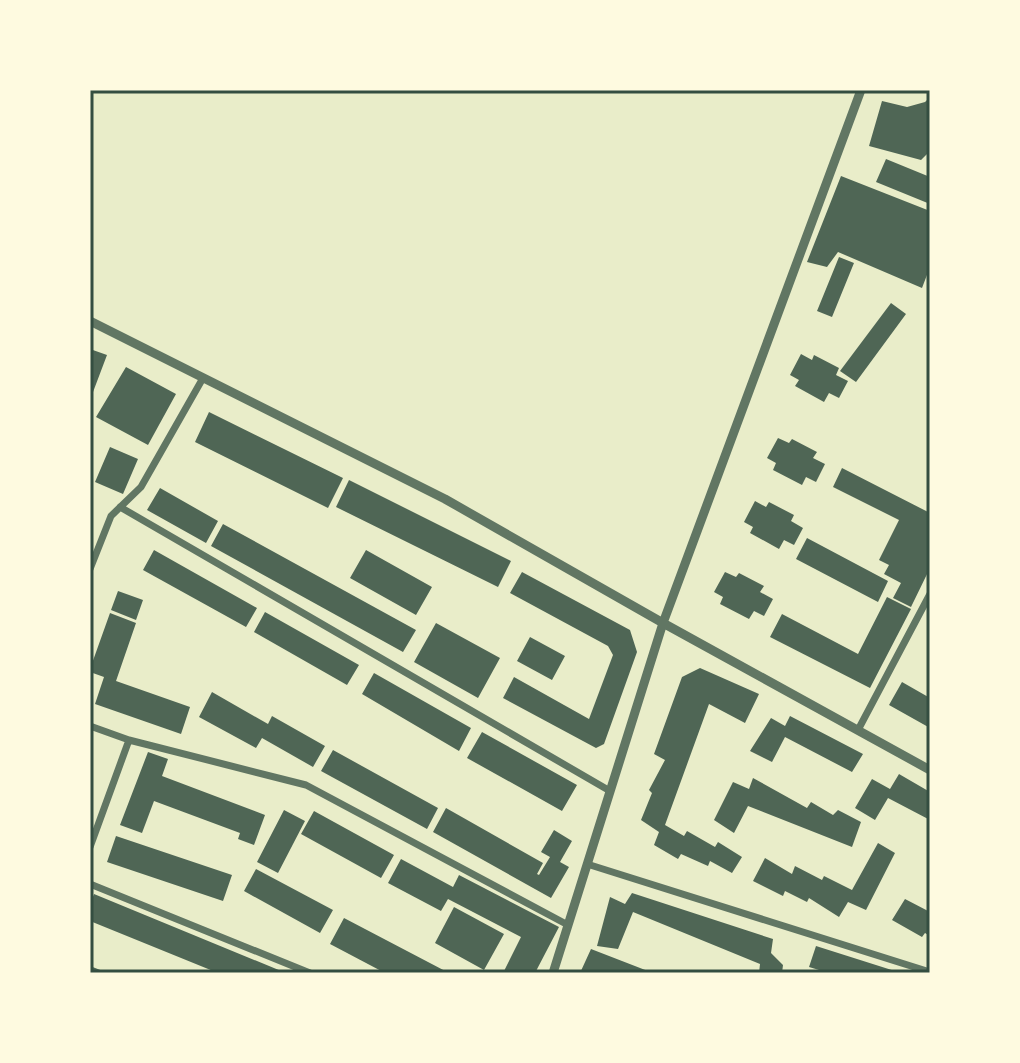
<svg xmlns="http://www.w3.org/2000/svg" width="1020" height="1063" font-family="'Exo 2',sans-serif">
  <rect width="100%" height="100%" fill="#e9edc9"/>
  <path fill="#4f6655" d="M930,97V151L921,160L869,146L882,101L907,107L925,102Z
    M886,159L930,177V204L876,182Z
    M841,176L930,211V267L922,288L838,252L827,267L807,262Z
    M839,257L854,263L832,317L817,311Z
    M891,303L906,314L856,382L840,371Z
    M90,349L107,355L90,400Z
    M801,354L812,360L814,355L839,368L836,375L848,381L839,398L829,393L824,402L795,386L799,380L790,375Z
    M126,367L176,394L148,445L96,417Z
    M209,412L343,478L328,508L195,442Z
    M778,438L789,443L792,439L817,452L813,458L825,464L816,482L806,477L802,485L773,470L776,463L767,458Z
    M110,447L138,459L123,494L95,482Z
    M842,468L930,513V568L911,607L893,598L901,583L884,574L889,565L879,560L899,520L833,487Z
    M349,480L511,561L498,587L336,507Z
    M160,488L218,521L206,543L147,510Z
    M755,501L766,507L769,502L794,515L791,521L803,528L794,545L784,540L779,549L750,533L753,527L744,522Z
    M223,524L416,630L403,652L211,546Z
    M807,538L888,581L878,602L796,559Z
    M154,550L257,608L246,627L143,570Z
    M366,550L432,587L416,615L350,578Z
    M522,572L630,630L637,652L604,744L596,748L503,698L514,677L589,719L613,655L608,646L510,593Z
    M725,572L736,577L739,573L764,586L760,592L773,599L764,616L754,611L749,619L720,604L723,597L714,592Z
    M118,591L143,600L136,620L111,610Z
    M887,597L911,609L870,688L770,637L782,614L858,654Z
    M265,612L359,665L347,685L254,632Z
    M110,613L136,623L116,681L190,707L181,734L95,704L104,677L90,672V669Z
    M436,623L500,658L478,698L414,662Z
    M530,637L565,656L552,680L517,661Z
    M700,668L759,694L745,723L709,704L665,825L684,836L687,831L715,847L718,842L742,857L732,873L710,861L708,866L681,854L678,859L654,845L659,832L641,820L652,793L649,790L665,760L654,754L682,677Z
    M374,673L471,728L459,751L362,694Z
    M902,682L930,698V728L889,705Z
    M212,692L268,724L272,716L325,746L313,767L262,738L256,748L199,717Z
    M790,716L863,754L852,772L785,737L772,762L750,751L771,718L785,726Z
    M482,732L577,785L562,811L467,758Z
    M333,750L438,808L427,829L321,771Z
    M148,752L168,759L162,776L265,815L254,845L238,839L240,833L154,801L142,833L120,825Z
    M899,774L930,792V820L888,798L875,820L855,808L872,779L890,789Z
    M753,778L807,808L811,802L833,815L838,810L861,822L852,847L748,806L734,833L714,820L733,782L749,789Z
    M446,808L543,863L537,874L539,875L550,857L541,852L554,830L572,841L560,862L569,867L551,898L433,832Z
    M284,810L305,821L278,873L257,862Z
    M314,811L394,855L381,878L301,834Z
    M116,836L232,875L223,901L107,862Z
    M878,843L895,853L866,910L848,902L839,917L809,898L807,902L785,891L783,896L753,881L765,858L792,874L795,866L822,880L824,876L852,890Z
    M401,859L453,887L459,875L559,927L535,973H503L521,937L448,899L441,911L388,883Z
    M256,869L333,910L320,933L244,891Z
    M632,893L773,939L771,953L783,965L782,973H759L760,964L633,912L618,949L597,946L610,897L625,904Z
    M94,894L286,973H218L90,921V905Z
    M905,899L930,912V936L925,933L922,937L892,920Z
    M454,907L504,934L484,970L435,943Z
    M344,918L449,973H385L330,944Z
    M816,946L898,972L897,973H829L809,967Z
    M591,949L653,973H580Z
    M90,966L108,973H90Z"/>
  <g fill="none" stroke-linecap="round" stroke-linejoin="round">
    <path stroke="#617663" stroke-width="7" d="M120,507L610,791
      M90,569L111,516L141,487L203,378
      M90,726L129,740L306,785L568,925
      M858,730L930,594
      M90,847L129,740
      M587,864L930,972
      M90,884L310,973"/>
    <path stroke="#617663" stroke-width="9" d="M90,321L445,499L663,623L930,770
      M553,973L663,623L861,90"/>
  </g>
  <rect width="1020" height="1063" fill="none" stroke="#fefae0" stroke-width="184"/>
  <rect x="92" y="92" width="836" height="879" fill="none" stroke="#344e41" stroke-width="3"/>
</svg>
